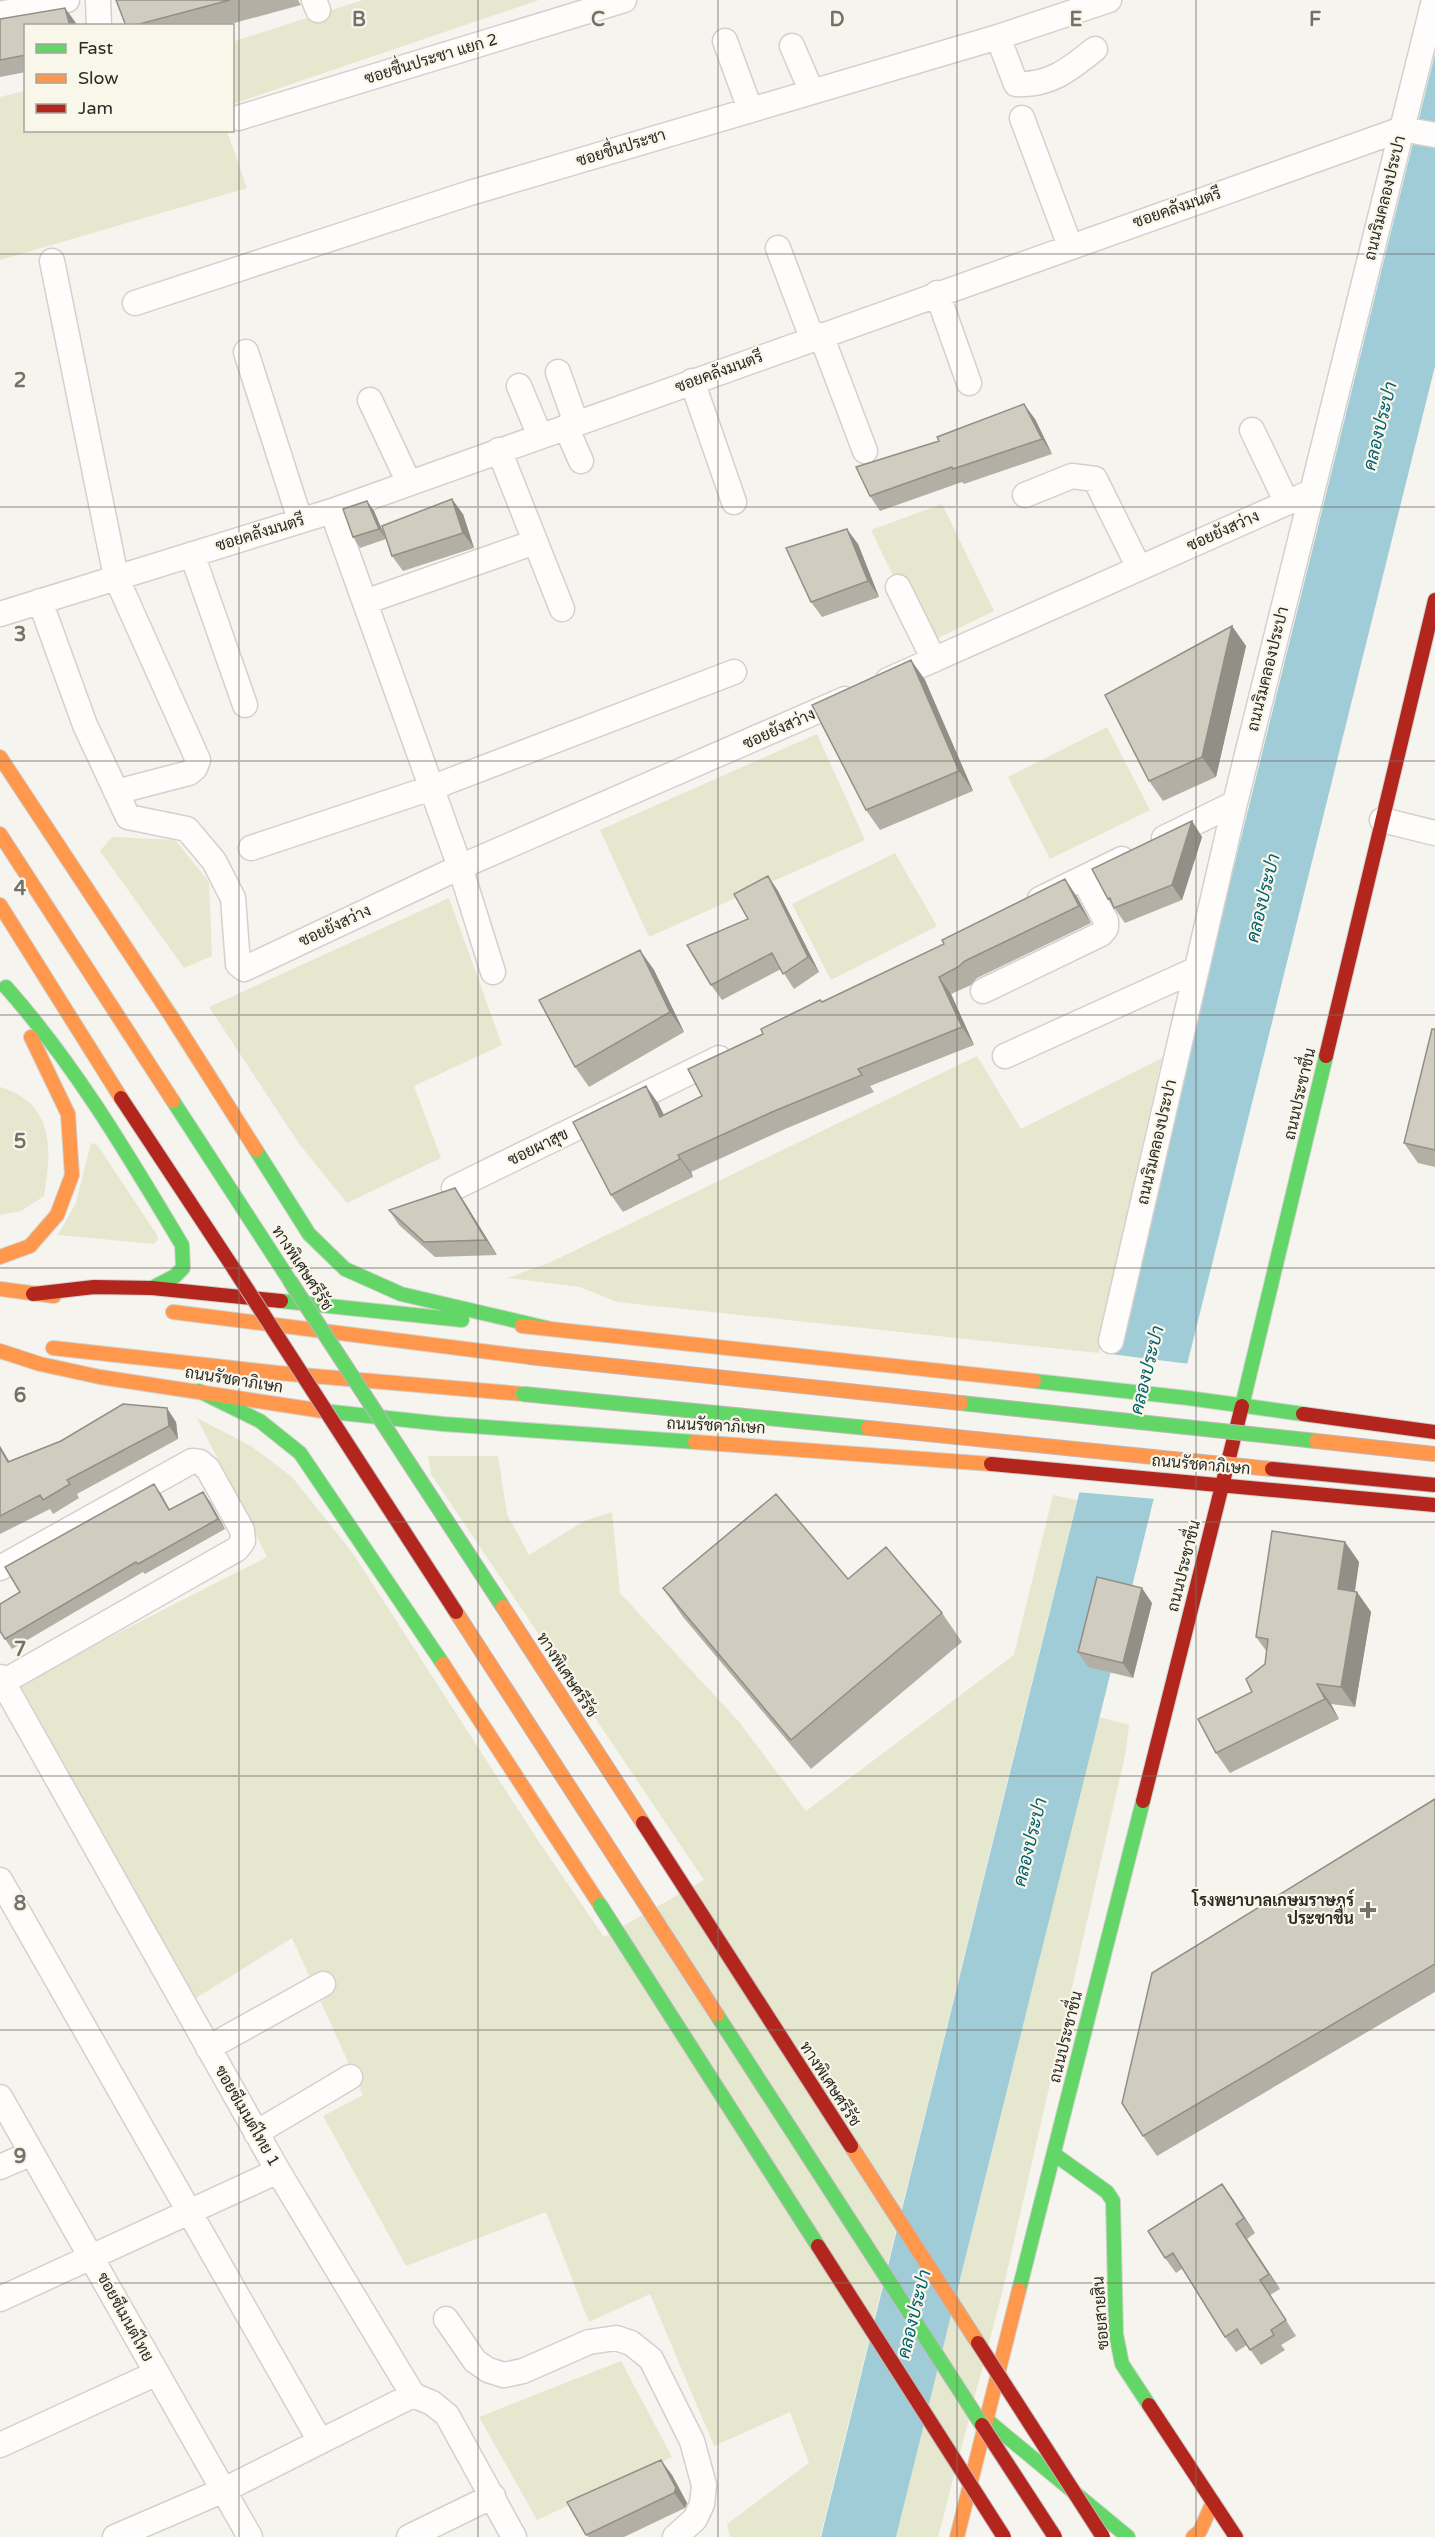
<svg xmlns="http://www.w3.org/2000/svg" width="1435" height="2537" font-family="'Varela Round',Sarabun,sans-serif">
  <rect width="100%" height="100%" fill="#f6f4ee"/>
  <path fill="#e5e7cf" d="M363,0H539L233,104L232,42Z
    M25,91L26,130L227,131L247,188L0,260V97Z
    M942,504L994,611L926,644L871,530Z
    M1107,727L1150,810L1050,859L1008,777Z
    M817,734L865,840L649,937L600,830Z
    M112,837L175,840L209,882L212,956L184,968L100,851Z
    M895,853L937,926L831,980L792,904Z
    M449,898L502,1045L414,1086L441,1158L347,1203L300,1145L209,1007Z
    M977,1056L1021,1129L1162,1058L1114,1271L1099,1353L617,1302L580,1287L507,1278L551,1262Z
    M0,1087C55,1104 52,1149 44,1196L21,1211L0,1215Z
    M94,1143L98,1146L157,1235L158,1239L154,1244L58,1235L76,1203L89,1150L91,1144Z
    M197,1418L251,1446L292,1477L352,1552L539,1842L604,1937L704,1880L431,1474L428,1456H498L507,1514L529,1555L584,1521L612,1512L620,1593L740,1723L806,1811L1014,1655L1053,1495L1077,1500L820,2537H730L727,2524L809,2463L790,2412L714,2446L650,2294L589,2322L546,2212L406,2266L323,2116L363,2095L292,1938L193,2000L18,1684L267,1557Z
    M1099,1717L1129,1725L1126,1751L1003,2289L938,2537H896Z
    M621,2361L672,2457L537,2520L479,2417Z"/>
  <path fill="#a0ccd8" d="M1435,54V366L896,2537H821Z"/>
  <path fill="#f6f4ee" d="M1110,1354L1190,1364L1156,1499L1076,1492Z"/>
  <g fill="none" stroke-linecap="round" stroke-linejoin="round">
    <g stroke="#d2d1cd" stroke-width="27">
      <path id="street" d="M98,0L99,26
        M314,0L318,10
        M0,14L67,0
        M998,37L1016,84C1050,86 1070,69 1095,49
        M725,41L750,109
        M792,46L811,90
        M238,118L624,0
        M1022,118L1070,246
        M778,248L812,338
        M52,261L116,577L198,760L195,768L189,773L116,792
        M937,293L969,383
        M135,303L470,193L998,37L1109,0
        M821,335L865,451
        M246,352L300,520
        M558,372L576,423
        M692,381L734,502
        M519,386L540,436
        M370,400L409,483
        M566,427L581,461
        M1252,430L1287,503
        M499,450L562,609
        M1025,495L1072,476L1095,479L1139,568
        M332,511L460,867L493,972
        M192,554L245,705
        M898,587L934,660
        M40,601L85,725L128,817L187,829L214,861L233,898L238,964L244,969L460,867L845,699
        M365,602L535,542
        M0,614L332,511L1402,129L1435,135
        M888,680L1311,492
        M1382,820L1435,833
        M1164,838L1235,803
        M251,848L431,788L734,672
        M1040,899L1122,859
        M983,991L1101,934L1106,928V921L1083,878
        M1005,1056L1197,969
        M454,1188L719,1058
        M1111,1341L1235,803L1434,0
        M0,1568L192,1461L200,1462L208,1469L242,1530L243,1541L237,1549L3,1682
        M0,1677L278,2171L413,2395L432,2403L447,2415L514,2537
        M0,1880L320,2441
        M208,2048L323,1984
        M0,2097L250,2537
        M256,2133L350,2077
        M0,2167L32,2153
        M0,2299L278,2171
        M446,2319L475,2361L488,2370L504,2375L523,2371L589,2342L616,2338L631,2343L651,2359L692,2441L704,2485L702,2504L695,2519L675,2537
        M0,2445L157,2373
        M115,2537L224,2490L413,2395
        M409,2537L493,2496"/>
    </g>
    <g stroke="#d2d1cd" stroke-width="16">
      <path id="fast" d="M6,987C76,1066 128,1155 182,1245L183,1268L175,1276L152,1288
        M173,1101L290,1281
        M256,1150L309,1234L345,1269L401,1294L551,1329
        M281,1301L462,1320
        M1034,1381L1188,1398L1303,1414
        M199,1391L260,1421L300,1453L443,1664
        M1242,1406L1326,1056
        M323,1411L443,1424L695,1442
        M1054,2154L1107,2192L1113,2201L1116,2334L1122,2364L1149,2405
        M1019,2290L1143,1801
        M988,2421L1128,2537"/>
    </g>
    <g stroke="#d2d1cd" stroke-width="16">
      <path id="slow" d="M0,757L171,1016L256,1150
        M0,834L173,1101
        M0,905L121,1098
        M0,1257L30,1246L57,1215L72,1175L68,1114L31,1037
        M0,1289L54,1296
        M173,1312L529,1357
        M522,1326L1034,1381
        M53,1348L278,1373L523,1394
        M0,1351L40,1364L100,1377L323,1411
        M695,1442L991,1464
        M443,1664L600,1905
        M957,2537L1019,2290
        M1193,2537L1200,2531L1213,2502"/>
    </g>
    <g stroke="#d2d1cd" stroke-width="16">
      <path id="jam" d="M1326,1056L1435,600
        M121,1098L234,1269
        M33,1294L94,1287L152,1288L281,1301
        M1303,1414L1435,1432
        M991,1464L1435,1505
        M1143,1801L1242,1406
        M1149,2405L1236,2537"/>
    </g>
    <use href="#street" stroke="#fefdfc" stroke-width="24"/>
    <use href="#fast" stroke="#63d668" stroke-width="14"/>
    <use href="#slow" stroke="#ff974d" stroke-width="14"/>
    <use href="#jam" stroke="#b3261e" stroke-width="14"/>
    <g stroke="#c2b6ba" stroke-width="16" stroke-linecap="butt">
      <path id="fast-bridge" d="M290,1281L503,1607
        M523,1394L868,1428
        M961,1403L1316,1441
        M600,1905L818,2246
        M717,2015L982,2425"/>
    </g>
    <g stroke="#c2b6ba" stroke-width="16" stroke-linecap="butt">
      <path id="slow-bridge" d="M529,1357L961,1403
        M868,1428L1272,1469
        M1316,1441L1435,1454
        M503,1607L643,1823
        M456,1612L717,2015
        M851,2146L978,2343"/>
    </g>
    <g stroke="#c2b6ba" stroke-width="16" stroke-linecap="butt">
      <path id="jam-bridge" d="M234,1269L456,1612
        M1272,1469L1435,1485
        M643,1823L851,2146
        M818,2246L1004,2537
        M978,2343L1103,2537
        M982,2425L1055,2537"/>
    </g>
    <use href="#fast-bridge" stroke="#63d668" stroke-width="14"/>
    <use href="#slow-bridge" stroke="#ff974d" stroke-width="14"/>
    <use href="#jam-bridge" stroke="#b3261e" stroke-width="14"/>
  </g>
  <path fill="#b4afa5" d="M116,0H298L301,5L223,26H126Z
    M0,19L76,23L26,26V72L0,77Z
    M1035,419L1052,454L964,484L962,482L880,511L870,496Z
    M367,501L374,511L386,539L360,548L353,537Z
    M463,514L474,548L403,571L392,556Z
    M858,544L879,597L822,617L811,602Z
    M1232,626L1246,646L1216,777L1163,801L1149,781Z
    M911,660L925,680L973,791L880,830L866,810Z
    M1192,821L1202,837L1182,900L1125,923L1108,899Z
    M768,876L778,891L819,972L794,989L781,969L722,1000L711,985L748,919Z
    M1065,879L1077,897L1091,923L977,978L971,985L951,994L974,1045L870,1086L874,1092L785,1129L691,1172L693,1177L623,1212L611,1195L658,1103L664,1115L702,1096L763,1034L822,1002L944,944Z
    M654,970L684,1032L589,1087L575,1067Z
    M1435,1029V1167L1418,1163L1404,1143Z
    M465,1203L497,1255L435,1257L399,1225L389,1210Z
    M176,1422L178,1439L77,1494L79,1498L53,1514L50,1509L0,1534V1446L9,1462Z
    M203,1492L210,1502L225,1529L145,1574L143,1572L12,1649L5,1639L20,1592L161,1494L170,1510Z
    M1345,1542L1359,1562L1355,1592H1357L1371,1612L1355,1707L1331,1704L1339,1719L1230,1773L1216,1753L1252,1692L1265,1664L1267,1652L1256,1637Z
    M663,1588L942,1613L962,1642L811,1769L683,1617Z
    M1152,1603L1133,1678L1088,1667L1078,1652Z
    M1435,1799V1992L1157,2156L1143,2136Z
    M1222,2184L1255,2233L1247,2239L1280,2289L1270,2295L1296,2336L1281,2345L1285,2350L1261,2365L1247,2345L1236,2352L1225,2337L1183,2268L1176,2273L1165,2258Z
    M672,2475L687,2503L685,2508L624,2537H588L567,2502Z"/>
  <path fill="#928f86" d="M65,8L76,23V26H70Z
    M1024,404L1035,419L1052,454L1042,439Z
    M452,499L463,514L474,548L463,533Z
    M367,501L374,511L386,539L379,529Z
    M847,529L858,544L879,597L868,581Z
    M1232,626L1246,646L1216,777L1202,757Z
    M911,660L925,680L973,791L959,771Z
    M1192,821L1202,837L1182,900L1172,885Z
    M768,876L778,891L819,972L808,957Z
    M1065,879L1077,897L1091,923L1079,906Z
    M640,950L654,970L684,1032L670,1012Z
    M939,977L951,994L974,1045L962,1027Z
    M646,1086L658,1103L673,1134L660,1117Z
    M678,1155L691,1172L693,1177L680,1159Z
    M455,1188L465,1203L497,1255L486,1240Z
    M167,1408L176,1422L178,1439L169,1426Z
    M0,1446L18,1476L8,1462L0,1448Z
    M154,1484L161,1494L176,1521L169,1510Z
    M203,1492L210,1502L225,1529L218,1519Z
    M1345,1542L1359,1562L1352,1609L1338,1589Z
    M1142,1588L1152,1603L1133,1678L1123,1663Z
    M1357,1592L1371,1612L1355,1707L1341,1687Z
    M1317,1684L1331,1704L1339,1719L1325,1699Z
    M1222,2184L1233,2199L1255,2233L1244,2218Z
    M1236,2224L1247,2239L1280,2289L1269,2274Z
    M661,2460L672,2475L687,2503L685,2508L674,2493Z"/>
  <path fill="#d1ccc0" stroke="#928f86" stroke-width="1.5" d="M116,0H230L132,26H126Z
    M65,8L70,26H26V55L0,60V19Z
    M1024,404L1042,439L953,469L952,467L870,496L856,467L939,441L937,437Z
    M452,499L463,533L392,556L382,526Z
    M367,501L379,529L353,537L343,509Z
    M847,529L868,581L811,602L786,548Z
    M1232,626L1202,757L1149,781L1105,695Z
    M911,660L959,771L866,810L812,705Z
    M1192,821L1172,885L1114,908L1110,898L1108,899L1092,869Z
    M768,876L808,957L783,974L772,953L711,985L687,945L748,919L734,894Z
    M1065,879L1079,906L965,961L958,967L939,977L962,1027L858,1069L862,1075L772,1112L678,1155L680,1159L611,1195L573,1122L646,1086L660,1117L702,1096L688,1069L763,1034L761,1029L820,1000L822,1002L944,944L942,940Z
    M640,950L670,1012L575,1067L539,1000Z
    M1432,1029H1435V1150L1404,1143Z
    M455,1188L486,1240L424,1242L389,1210Z
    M123,1404L167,1408L169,1426L67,1480L70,1484L43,1500L40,1495L0,1516V1448L8,1462L61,1441Z
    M154,1484L169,1510L203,1492L218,1519L138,1564L136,1562L5,1639L0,1631V1604L20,1592L5,1567Z
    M776,1494L848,1579L886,1547L942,1613L791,1740L663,1588Z
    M1272,1531L1345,1542L1338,1589L1357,1592L1341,1687L1317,1684L1325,1699L1216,1753L1198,1719L1252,1692L1246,1679L1265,1664L1268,1639L1256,1637Z
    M1097,1577L1142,1588L1123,1663L1078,1652Z
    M1435,1799V1964L1143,2136L1122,2103L1152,1973Z
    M1222,2184L1244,2218L1236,2224L1269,2274L1260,2280L1286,2320L1271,2330L1274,2335L1250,2350L1237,2329L1225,2337L1173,2253L1165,2258L1148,2231Z
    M661,2460L676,2488L674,2493L586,2535L567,2502Z"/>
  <path fill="none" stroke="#73716c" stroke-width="1.5" stroke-opacity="0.55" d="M239,0V2537M478,0V2537M718,0V2537M957,0V2537M1196,0V2537M0,254H1435M0,507H1435M0,761H1435M0,1015H1435M0,1268H1435M0,1522H1435M0,1776H1435M0,2030H1435M0,2283H1435"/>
  <path fill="#73716c" stroke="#f9f6ea" stroke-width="2" d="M1365 1901h6v6h6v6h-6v6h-6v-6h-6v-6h6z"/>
  <g text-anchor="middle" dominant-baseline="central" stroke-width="4.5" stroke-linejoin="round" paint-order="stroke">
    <g font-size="16" fill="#2c2a26" stroke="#f9f6ea">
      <text transform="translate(431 59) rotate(-17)">ซอยชื่นประชา แยก 2</text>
      <text transform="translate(621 148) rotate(-17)">ซอยชื่นประชา</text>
      <text transform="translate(1385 198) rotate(-76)">ถนนริมคลองประปา</text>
      <text transform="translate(1177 208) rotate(-19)">ซอยคลังมนตรี</text>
      <text transform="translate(719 372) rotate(-20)">ซอยคลังมนตรี</text>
      <text transform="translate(1223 531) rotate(-24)">ซอยยังสว่าง</text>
      <text transform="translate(260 533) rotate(-17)">ซอยคลังมนตรี</text>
      <text transform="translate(1268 669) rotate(-76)">ถนนริมคลองประปา</text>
      <text transform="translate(779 729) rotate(-24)">ซอยยังสว่าง</text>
      <text transform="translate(335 926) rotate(-25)">ซอยยังสว่าง</text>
      <text transform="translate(1300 1094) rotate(-77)">ถนนประชาชื่น</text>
      <text transform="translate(1157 1142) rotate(-77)">ถนนริมคลองประปา</text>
      <text transform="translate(538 1147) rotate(-26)">ซอยผาสุข</text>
      <text transform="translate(302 1268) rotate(57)">ทางพิเศษศรีรัช</text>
      <text transform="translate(234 1380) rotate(9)">ถนนรัชดาภิเษก</text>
      <text transform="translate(716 1426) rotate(3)">ถนนรัชดาภิเษก</text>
      <text transform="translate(1201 1465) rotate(5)">ถนนรัชดาภิเษก</text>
      <text transform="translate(1184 1566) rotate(-76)">ถนนประชาชื่น</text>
      <text transform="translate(567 1675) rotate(57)">ทางพิเศษศรีรัช</text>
      <text transform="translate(1066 2037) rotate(-76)">ถนนประชาชื่น</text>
      <text transform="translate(830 2084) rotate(57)">ทางพิเศษศรีรัช</text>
      <text transform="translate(247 2116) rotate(60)">ซอยซีเมนต์ไทย 1</text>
      <text transform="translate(1101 2313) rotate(-94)">ซอยสายสิน</text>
      <text transform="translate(125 2317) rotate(61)">ซอยซีเมนต์ไทย</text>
    </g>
    <g font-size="16" font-weight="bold" fill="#2c2a26" stroke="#f9f6ea" text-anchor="end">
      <text x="1354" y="1901">โรงพยาบาลเกษมราษฎร์<tspan x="1354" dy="18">ประชาชื่น</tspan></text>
    </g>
    <g font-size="18" font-style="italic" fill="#026073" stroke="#f9f6ea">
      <text transform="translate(1380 426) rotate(-76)">คลองประปา</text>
      <text transform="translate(1263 898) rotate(-76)">คลองประปา</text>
      <text transform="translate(1147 1370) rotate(-76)">คลองประปา</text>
      <text transform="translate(1030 1842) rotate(-76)">คลองประปา</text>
      <text transform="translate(914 2314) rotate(-76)">คลองประปา</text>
    </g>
  </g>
  <g font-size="20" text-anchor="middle" font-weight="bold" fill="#73716c" stroke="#f9f6ea" stroke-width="4.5" stroke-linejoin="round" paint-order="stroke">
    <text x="359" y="26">B</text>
    <text x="598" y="26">C</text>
    <text x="837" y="26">D</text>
    <text x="1076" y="26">E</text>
    <text x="1315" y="26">F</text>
    <text x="20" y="387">2</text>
    <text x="20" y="641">3</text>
    <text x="20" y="895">4</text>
    <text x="20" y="1148">5</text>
    <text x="20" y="1402">6</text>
    <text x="20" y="1656">7</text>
    <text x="20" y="1910">8</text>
    <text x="20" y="2163">9</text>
  </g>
  <rect x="24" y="24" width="210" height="108" fill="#f9f6ea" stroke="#a7a49c" stroke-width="1.5"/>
  <rect x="36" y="44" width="30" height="9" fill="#63d668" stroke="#a7a49c" stroke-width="1.5"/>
  <text x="78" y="54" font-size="18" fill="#2c2a26">Fast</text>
  <rect x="36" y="74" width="30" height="9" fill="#ff974d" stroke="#a7a49c" stroke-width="1.5"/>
  <text x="78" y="84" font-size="18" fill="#2c2a26">Slow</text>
  <rect x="36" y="104" width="30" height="9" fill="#b3261e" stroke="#a7a49c" stroke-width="1.5"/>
  <text x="78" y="114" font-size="18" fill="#2c2a26">Jam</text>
</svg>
